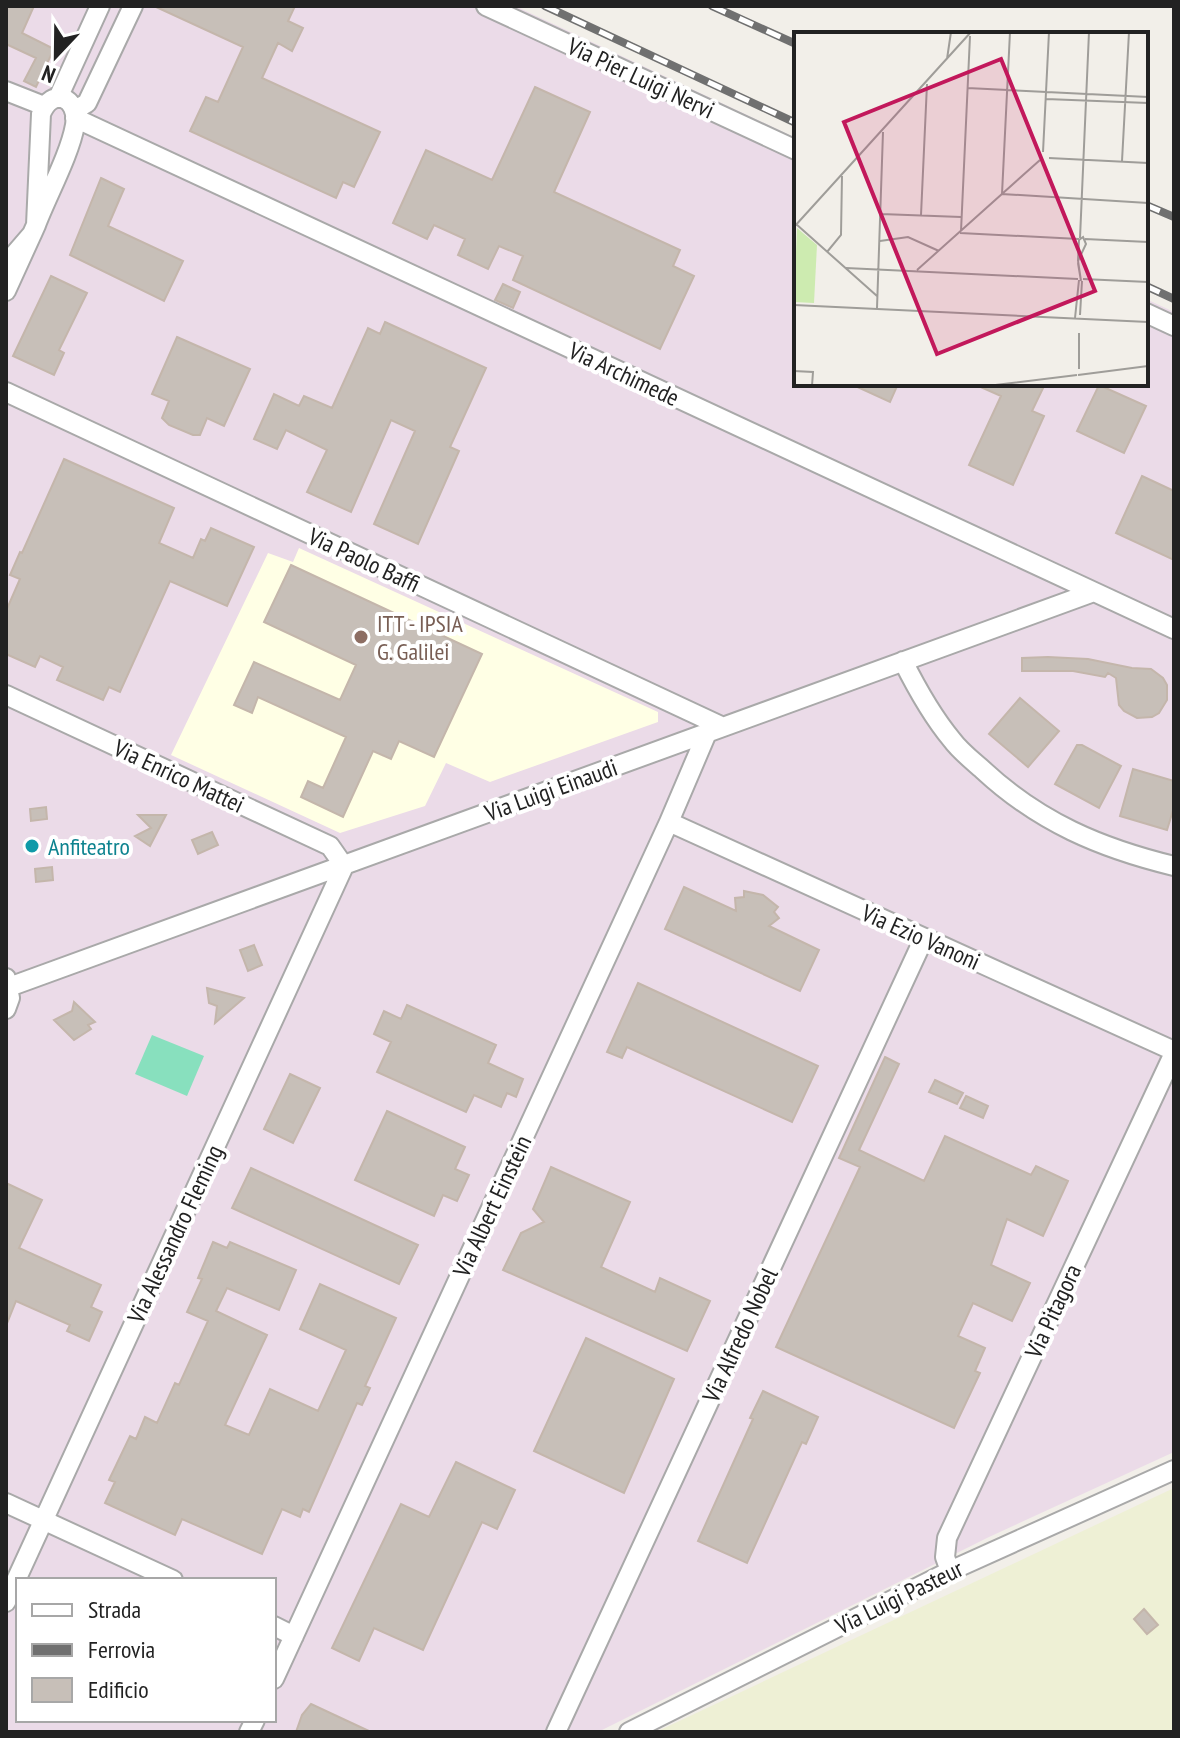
<svg xmlns="http://www.w3.org/2000/svg" width="1180" height="1738" font-family="'PT Sans Narrow',sans-serif">
  <rect width="100%" height="100%" fill="#f2efe9"/>
  <path fill="#ebdbe8" fill-rule="evenodd" d="M6,6H515L796,138V384H1146V299L1174,312V1452L989,1537L598,1732H6ZM18,1580H274V1720H18Z"/>
  <path fill="#ffffe5" d="M299,548L658,712V722L490,782L446,763L425,806L340,833L171,755L268,553L293,562Z"/>
  <path fill="#eef0d5" d="M1174,1488V1732H656Z"/>
  <path fill="#88e0be" d="M152,1035L204,1056L187,1096L135,1074Z"/>
  <path fill="#c7bfb8" stroke="#c4b6ab" stroke-width="2" d="M6,6H34L22,33L54,49L36,87L24,81L36,58L6,44Z
    M154,6H295L288,21L303,28L292,51L278,43L262,78L380,132L354,187L343,182L336,198L190,131L206,97L218,102L243,47Z
    M535,87L590,112L554,192L680,250L673,266L694,276L660,349L513,280L523,256L499,246L488,269L458,255L465,239L434,225L427,239L393,223L426,150L492,180Z
    M101,178L124,189L108,226L183,261L164,301L70,255Z
    M51,276L87,293L59,350L64,353L54,375L13,356Z
    M503,284L520,292L513,308L495,300Z
    M385,322L486,368L450,447L459,451L418,544L374,524L415,431L391,420L351,512L307,492L327,450L286,430L277,449L254,439L274,394L299,406L304,396L332,408L368,328L380,334Z
    M177,337L250,369L224,426L207,418L200,435H193L169,425L162,418L169,401L152,394Z
    M851,384H898L890,402Z
    M974,384H1045L1032,411L1044,416L1013,485L969,465L1001,396Z
    M1099,385L1146,406L1124,453L1077,431Z
    M64,459L174,508L159,543L193,558L201,539L205,541L211,528L254,547L227,606L170,581L120,692L109,687L103,700L57,680L63,667L40,656L35,667L6,654V611L20,579L10,575L20,552L22,553Z
    M1142,476L1174,491V560L1116,533Z
    M291,565L482,654L434,757L399,741L391,759L373,751L343,817L301,797L308,781L323,788L346,737L258,697L252,713L234,705L254,662L340,700L356,665L264,622Z
    M1048,657L1088,659L1132,668L1151,669L1163,678L1167,685V700L1159,713L1152,717L1137,718L1124,711L1119,705L1116,678L1108,673L1105,677L1073,671H1022V658Z
    M1020,698L1059,731L1028,767L989,734Z
    M1077,745H1082L1121,766L1099,808L1055,784Z
    M1133,769L1174,781V807L1167,830L1120,816Z
    M46,807L47,819L31,821L30,809Z
    M138,815H166L150,846L135,836L151,828Z
    M212,832L218,845L198,854L192,840Z
    M52,867L53,880L36,882L35,869Z
    M684,887L736,911L735,898L744,897V891L763,895L778,907L774,912L779,918L769,926L819,950L800,991L665,929Z
    M254,945L262,965L248,971L240,950Z
    M638,983L818,1066L792,1122L627,1047L622,1058L607,1052Z
    M207,988L244,998L215,1023L217,1006L209,1003Z
    M74,1002L95,1022L88,1025L91,1029L74,1040L54,1020L72,1011Z
    M407,1005L496,1045L488,1063L523,1079L516,1097L507,1093L501,1107L474,1095L466,1112L377,1072L391,1042L374,1034L384,1011L401,1019Z
    M885,1057L899,1064L859,1150L924,1181L945,1136L1031,1175L1036,1166L1068,1181L1043,1236L1007,1219L991,1265L1030,1283L1012,1321L973,1303L958,1336L985,1348L975,1371L980,1373L954,1428L776,1347L860,1167L839,1158Z
    M290,1074L320,1088L293,1143L264,1129Z
    M935,1080L963,1093L957,1104L929,1092Z
    M966,1096L988,1106L983,1118L960,1108Z
    M387,1111L465,1147L455,1169L469,1175L457,1201L443,1195L434,1216L355,1180Z
    M551,1167L630,1202L601,1267L655,1292L660,1278L710,1301L687,1351L503,1270L521,1233L544,1222L533,1209Z
    M251,1168L418,1245L399,1284L232,1208Z
    M6,1183L42,1200L19,1248L101,1285L91,1307L102,1312L89,1341L67,1331L70,1325L16,1301L6,1326Z
    M213,1242L227,1248L230,1242L296,1270L279,1310L227,1288L216,1311L267,1335L225,1425L249,1435L270,1389L318,1411L346,1350L300,1329L320,1284L396,1318L365,1386L370,1388L362,1405L357,1403L309,1512L303,1509L300,1517L282,1509L262,1554L182,1519L175,1535L105,1503L115,1482L109,1480L130,1436L136,1439L145,1417L157,1423L175,1383L179,1385L208,1321L187,1312L202,1279L198,1278Z
    M586,1338L674,1379L624,1493L534,1451Z
    M763,1391L818,1417L806,1444L802,1442L747,1563L698,1541L753,1419L750,1418Z
    M456,1462L515,1490L497,1529L482,1522L423,1650L374,1628L359,1661L332,1648L401,1504L429,1517Z
    M1144,1609L1158,1625L1147,1634L1134,1619Z
    M311,1704L371,1732H296L302,1715Z"/>
  <g fill="none" stroke-linecap="round" stroke-linejoin="round">
    <g stroke="#a9a9a9" stroke-width="22">
      <path id="minor" d="M486,6L796,150
        M6,91L44,106
        M58,98L100,6
        M75,110L87,103L133,6
        M75,118L1174,629
        M32,234L36,225C47,196 70,154 75,125C79,97 52,86 41,114L36,225
        M6,264L32,234L6,291
        M1146,313L1174,326
        M6,392L723,727
        M903,661C917,689 932,716 952,740C960,751 973,761 983,770C1039,822 1100,848 1174,866
        M6,695L330,846L344,866L6,1602
        M669,822L1174,1051
        M6,978L10,998L6,1009
        M9,987L1091,593
        M6,1503L173,1580
        M950,1571L945,1557L947,1538L1174,1053
        M274,1626L294,1636
        M274,1679L669,822L707,733
        M249,1732L255,1720
        M556,1732L924,938
        M629,1732L950,1571L1174,1470"/>
    </g>
    <use href="#minor" stroke="#fff" stroke-width="18"/>
    <g stroke="#707070" stroke-width="8">
      <path id="rail" d="M545,6L796,123
        M712,6L796,44
        M1146,205L1174,217
        M1146,286L1174,299"/>
    </g>
    <use href="#rail" stroke="#fff" stroke-width="5" stroke-dasharray="15" stroke-linecap="butt"/>
  </g>
  <circle fill="#8d6e63" stroke="#fff" stroke-width="3" cx="361" cy="637" r="8"/>
  <circle fill="#0f9aa8" stroke="#fff" stroke-width="3" cx="32" cy="846" r="8"/>
  <g text-anchor="middle" dominant-baseline="central" stroke-width="8" stroke-linejoin="round" paint-order="stroke">
    <g font-size="24" fill="#222" stroke="#fff">
      <text transform="translate(641 78) rotate(25)">Via Pier Luigi Nervi</text>
      <text transform="translate(624 374) rotate(25)">Via Archimede</text>
      <text transform="translate(364 560) rotate(25)">Via Paolo Baffi</text>
      <text transform="translate(179 776) rotate(25)">Via Enrico Mattei</text>
      <text transform="translate(551 790) rotate(-20)">Via Luigi Einaudi</text>
      <text transform="translate(921 937) rotate(24)">Via Ezio Vanoni</text>
      <text transform="translate(492 1206) rotate(-65)">Via Albert Einstein</text>
      <text transform="translate(175 1234) rotate(-65)">Via Alessandro Fleming</text>
      <text transform="translate(1053 1311) rotate(-65)">Via Pitagora</text>
      <text transform="translate(740 1335) rotate(-65)">Via Alfredo Nobel</text>
      <text transform="translate(899 1597) rotate(-26)">Via Luigi Pasteur</text>
    </g>
    <g font-size="24" fill="#785e54" stroke="#fff" text-anchor="start">
      <text x="377" y="623">ITT - IPSIA<tspan x="377" dy="28">G. Galilei</tspan></text>
    </g>
    <g font-size="24" fill="#0d838f" stroke="#fff" text-anchor="start">
      <text x="48" y="846">Anfiteatro</text>
    </g>
  </g>
  <g transform="translate(794 32)">
    <rect width="354" height="354" fill="#f2efe9"/>
    <path d="M3,196L23,213L20,271L0,270Z" fill="#cdebb0"/>
    <path fill="none" stroke="#9f9d99" stroke-width="2" d="M216,0L208,162L354,171M153,27L157,0M173,56L354,65M252,67L354,71M249,120L255,0M255,126L354,131M328,129L335,0M87,182L167,185M127,183L133,52M2,192L83,264M0,195L177,0M167,199L176,4M166,201L285,207M289,205L292,212L284,229L285,208ZM286,206L295,0M291,207L354,210M86,209L114,205L145,219M33,220L47,203L48,144M284,231L287,249L284,229M52,236L284,247M123,238L246,128M289,247L354,250M0,273L354,290M83,276L89,100M286,283L288,249M281,286L285,248M285,337V301M0,339L19,340L18,354M284,343L354,334M193,354L283,343"/>
    <path fill="#c2185b" fill-opacity="0.15" stroke="#c2185b" stroke-width="4" d="M207,27L301,259L143,322L50,90Z"/>
    <rect width="354" height="354" fill="none" stroke="#222" stroke-width="4"/>
  </g>
  <rect width="1180" height="1738" fill="none" stroke="#222222" stroke-width="16"/>
  <rect x="16" y="1578" width="260" height="144" fill="#ffffff" stroke="#a7a7a7" stroke-width="2"/>
  <rect x="32" y="1604" width="40" height="12" fill="#ffffff" stroke="#a7a7a7" stroke-width="2"/>
  <text x="88" y="1618" font-size="24" fill="#222222">Strada</text>
  <rect x="32" y="1644" width="40" height="12" fill="#707070" stroke="#a7a7a7" stroke-width="2"/>
  <text x="88" y="1658" font-size="24" fill="#222222">Ferrovia</text>
  <rect x="32" y="1678" width="40" height="24" fill="#c7bfb8" stroke="#a7a7a7" stroke-width="2"/>
  <text x="88" y="1698" font-size="24" fill="#222222">Edificio</text>
  <g transform="translate(56 56) rotate(202)" stroke="#ffffff" stroke-width="6" paint-order="stroke">
  <path d="M0-6L14 30L0 20L-14 30Z" fill="#222222"/>
  <text y="-12" font-size="22" font-weight="bold" text-anchor="middle" fill="#222222">N</text>
  </g>
</svg>
